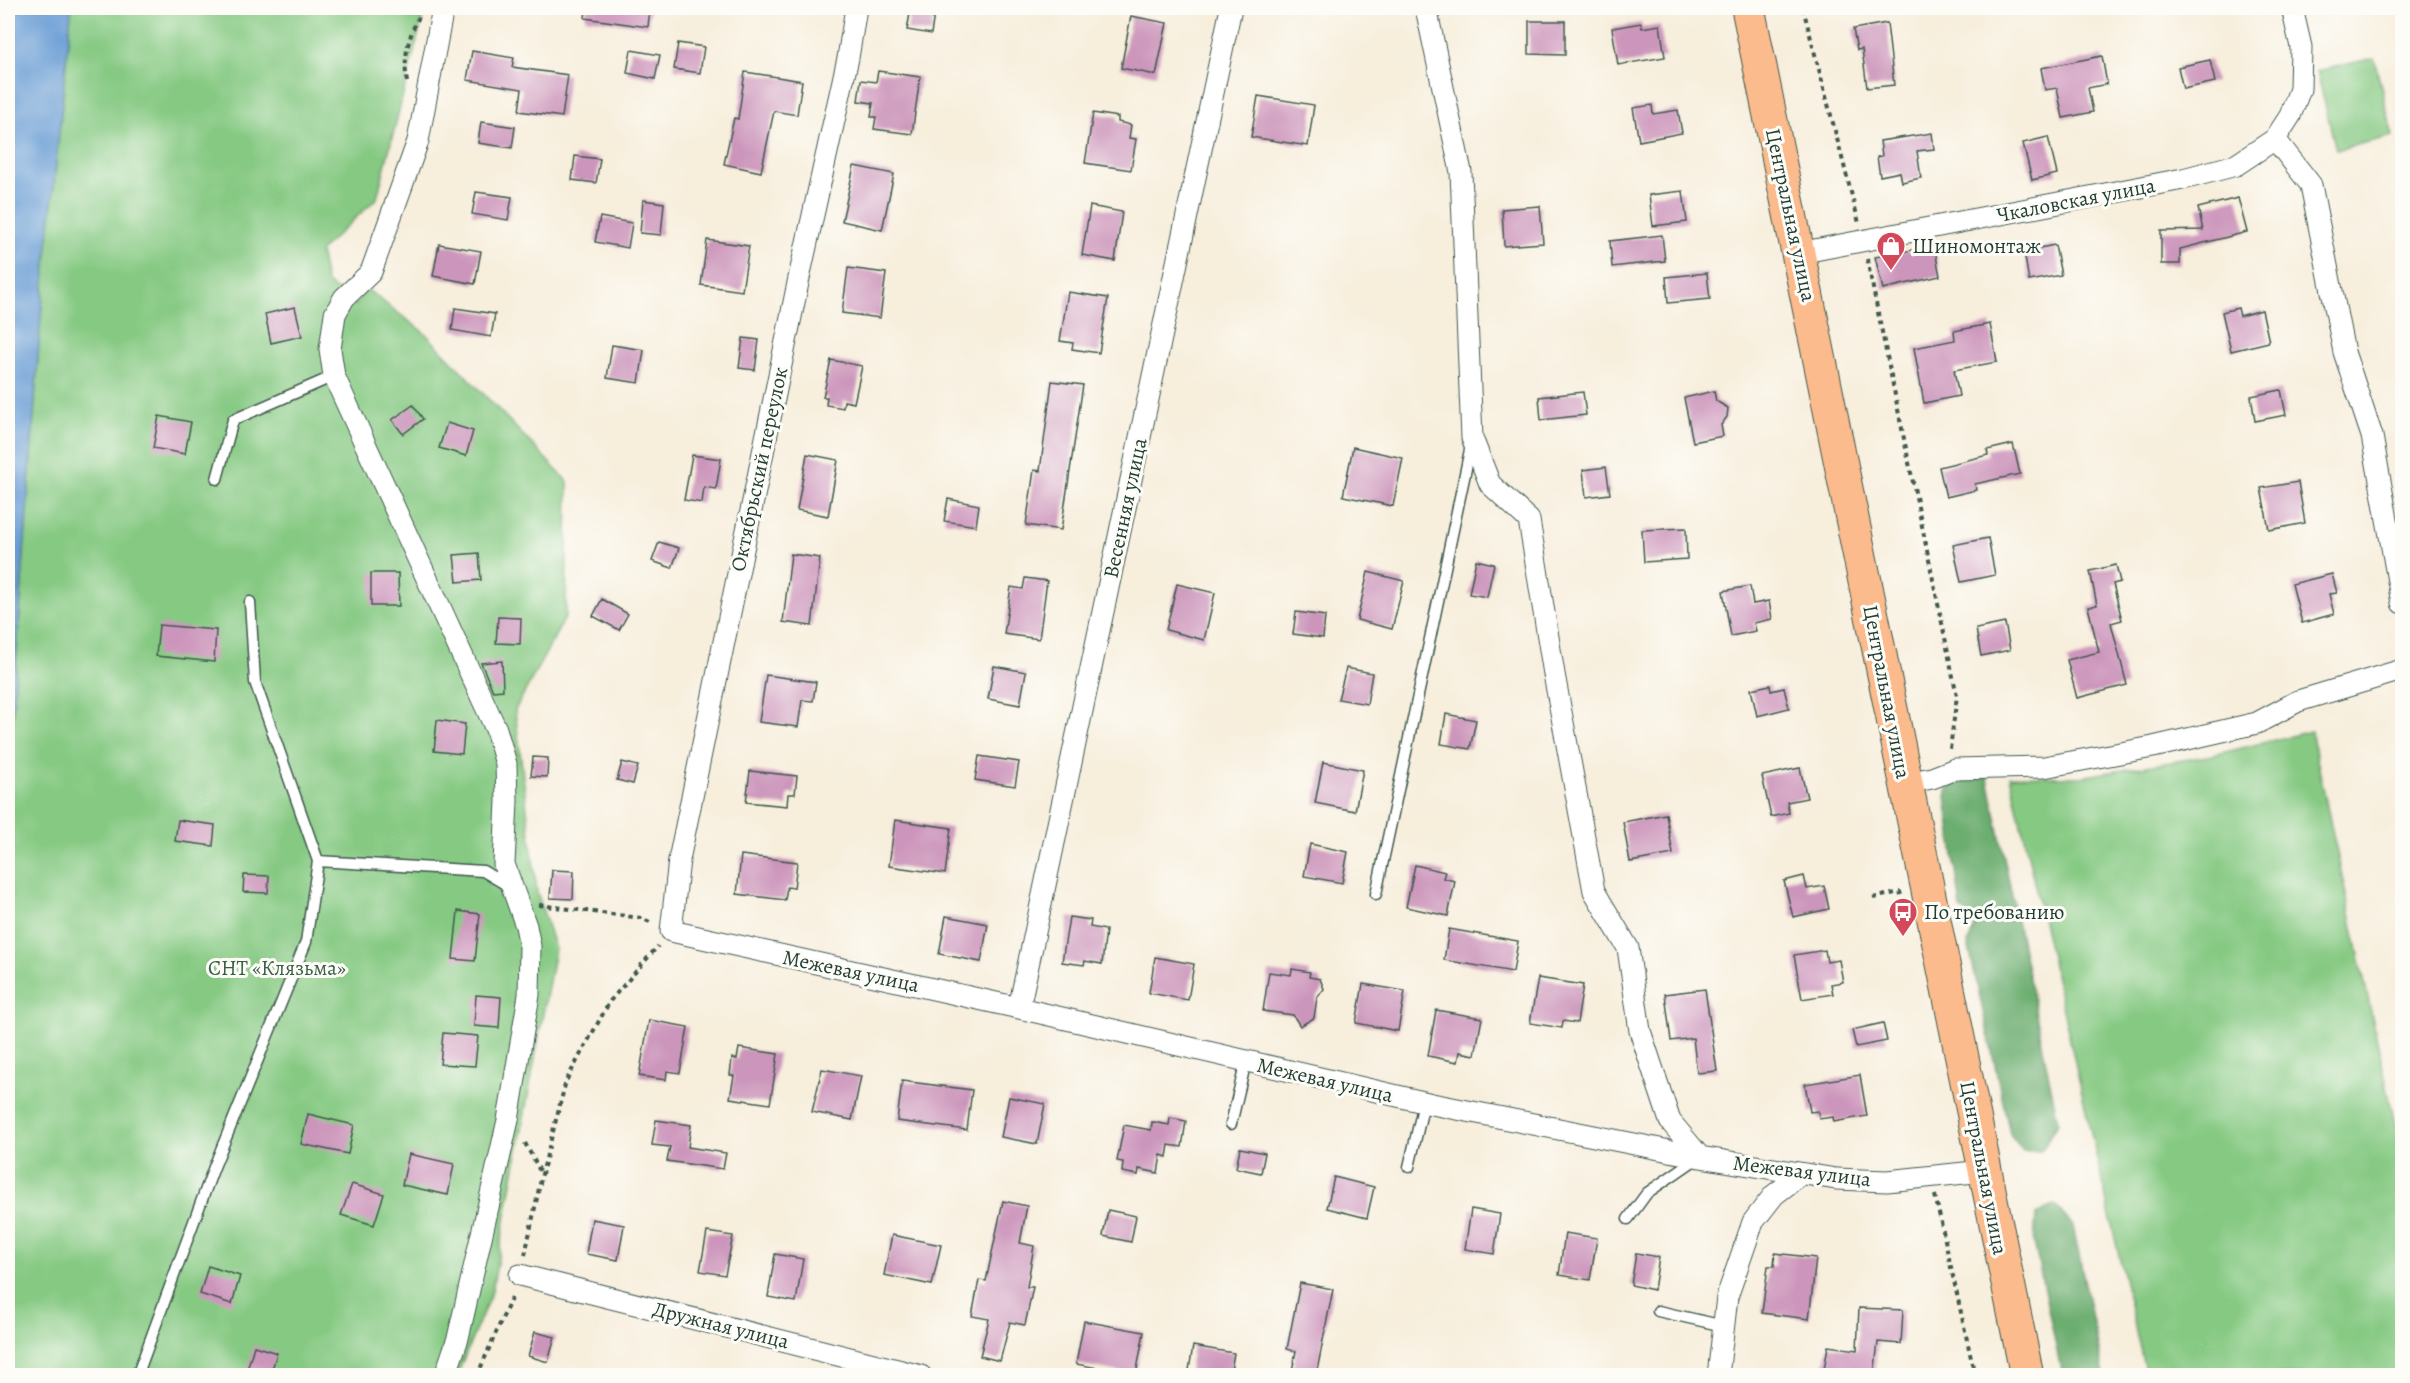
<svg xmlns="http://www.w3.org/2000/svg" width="2410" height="1383" font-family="Alegreya,serif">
  <rect width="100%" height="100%" fill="#fdfcf7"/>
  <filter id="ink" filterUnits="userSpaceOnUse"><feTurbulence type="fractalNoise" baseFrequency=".0167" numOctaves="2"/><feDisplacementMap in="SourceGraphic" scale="12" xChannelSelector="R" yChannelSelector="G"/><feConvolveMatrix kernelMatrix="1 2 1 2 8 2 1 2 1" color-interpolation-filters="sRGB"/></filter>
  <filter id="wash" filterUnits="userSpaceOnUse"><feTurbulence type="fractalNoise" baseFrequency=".008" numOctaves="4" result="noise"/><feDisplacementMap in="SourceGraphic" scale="24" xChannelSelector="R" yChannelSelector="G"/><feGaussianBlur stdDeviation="1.35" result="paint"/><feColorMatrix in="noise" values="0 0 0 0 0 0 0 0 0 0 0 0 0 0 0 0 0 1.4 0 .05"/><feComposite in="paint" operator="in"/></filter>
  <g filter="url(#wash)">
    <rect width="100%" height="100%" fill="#f7eedc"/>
    <path fill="#85c982" stroke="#52835b" stroke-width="1.5" d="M71,8H425L377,198L320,251L326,282L356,305L365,288L426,334L568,482L566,616L515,710L537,892L555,949L492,1291L457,1375L8,1376V742L12,722L41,316Z
      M2374,58L2393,136L2336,150L2317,71Z
      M2311,731L2402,1157V1375H2146L2010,776L2080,777L2213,755Z"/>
    <path fill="#6cad70" stroke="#467552" stroke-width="1.5" d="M1951,777L1988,778L2058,1122L2041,1151H2023L2010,1134L1968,943L1977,921L1961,909L1946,796Z
      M2055,1205L2073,1226L2104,1375H2062L2034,1242L2036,1214Z"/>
    <path fill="#699dd5" stroke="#446d84" stroke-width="1.5" d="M8,8H71V13L41,316L12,722L8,742Z"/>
    <g id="blocks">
      <path fill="#cc95bb" d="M586,8H650L648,27L585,18Z
        M911,8H935L931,34L907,30Z
        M1131,16L1167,23L1156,75L1121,68Z
        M1529,21H1565V55L1529,54Z
        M1641,23L1642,28L1660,25L1665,57L1618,65L1612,28Z
        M1887,23L1894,85L1867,88L1862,49L1857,50L1853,29Z
        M678,43L704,47L700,73L674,69Z
        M631,50L660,55L655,79L627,73Z
        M472,51L514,58L512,67L568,75L562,117L519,111L522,89L467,80Z
        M2102,56L2107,84L2088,88L2093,112L2063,118L2057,88L2045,90L2041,68Z
        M2210,60L2215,82L2183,89L2178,67Z
        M878,71L920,77L912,134L874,129L876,117H871L873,103L858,101L861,80L876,82Z
        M745,72L802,81L797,115L774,111L761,172L724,164L734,118L738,119Z
        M1258,96L1314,105L1308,146L1251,137Z
        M1652,105L1653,114L1678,110L1682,133L1639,141L1633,108Z
        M1093,113L1118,117V122L1131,125L1129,138L1136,139L1131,170L1085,163Z
        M481,122L515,127L512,148L478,143Z
        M1932,133L1934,149L1917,151L1921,178L1902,182L1900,172L1880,176L1877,157L1882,156L1880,141Z
        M2048,137L2057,174L2032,180L2023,143Z
        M575,156L600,159L596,183L572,180Z
        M854,166L894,174L882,230L842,221Z
        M1683,191L1687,222L1653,226L1649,195Z
        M476,192L512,197L508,220L472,214Z
        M2238,198L2247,232L2180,249V264H2161V231L2203,230L2198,208Z
        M643,200L664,203L661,235L640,233Z
        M1090,206L1122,212L1115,261L1082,255Z
        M1540,206L1543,243L1504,246L1502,209Z
        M600,217L632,223L628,248L595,242Z
        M1662,235L1665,261L1612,267L1610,241Z
        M707,240L749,246L742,291L701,285Z
        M439,244L481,251L475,284L433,276Z
        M2055,245L2061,275L2029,281L2024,251Z
        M1934,246L1940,276L1883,289L1875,257Z
        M848,268L886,273L880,318L842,313Z
        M1707,273L1710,299L1668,303L1666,277Z
        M1068,292L1108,298L1099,353L1072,349L1073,343L1060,341Z
        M295,307L302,336L271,343L265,314Z
        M455,308L495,314L491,337L452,330Z
        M2238,308L2240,316L2262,310L2269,342L2231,351L2222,312Z
        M1990,324L1997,362L1954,370L1959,396L1924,403L1914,348L1955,340L1954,331Z
        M743,338L759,340L755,370L739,368Z
        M612,345L644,350L639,383L607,378Z
        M831,360L862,366L854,403L844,401L843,408L826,405L827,397H823Z
        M1052,381L1083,385L1061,530L1026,525L1034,470L1040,471Z
        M2281,390L2286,415L2255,421L2251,396Z
        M1714,391L1716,401L1728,408L1727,417L1721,425L1723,436L1693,442L1684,398Z
        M1583,392L1586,415L1541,420L1539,397Z
        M413,405L423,419L403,434L392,420Z
        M159,416L191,422L185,454L153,448Z
        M447,423L473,431L466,456L439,448Z
        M2013,444L2020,474L1975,484L1976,490L1946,497L1939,467L1988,455L1987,450Z
        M1353,447L1403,458L1393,506L1343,496Z
        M807,454L838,460L828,516L797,510Z
        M692,455L721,459L716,489L704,487L702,503L684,500Z
        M1606,467L1610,494L1586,497L1583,470Z
        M2298,482L2305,523L2269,530L2261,488Z
        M948,499L979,505L976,526L944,521Z
        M1686,528L1687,559L1644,562L1642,530Z
        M1988,538L1995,575L1961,582L1953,545Z
        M659,542L679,548L672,568L652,561Z
        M479,553L481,580L457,582L454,555Z
        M791,554L820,558L812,626L783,622Z
        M1476,560L1494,564L1487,597L1469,594Z
        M2116,565L2120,582L2113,584L2122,620L2111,623L2127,685L2077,698L2067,660L2099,652L2088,607L2097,605L2090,571Z
        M1368,572L1404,581L1392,629L1357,620Z
        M371,573H398L399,606H371Z
        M2332,574L2337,593L2329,594L2334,614L2302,623L2292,584Z
        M1025,578L1047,581L1039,639L1004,634L1011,587L1023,589Z
        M1177,584L1215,593L1204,640L1166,630Z
        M1750,586L1753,604L1769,601L1772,619L1754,623L1756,631L1731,636L1723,591Z
        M602,599L628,614L619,630L593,616Z
        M1296,612L1325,616L1323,638L1293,634Z
        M498,617L521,618L520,644L496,643Z
        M2005,623L2010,650L1981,656L1976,629Z
        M159,625L216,630L214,662L156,656Z
        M502,661L503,690L493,691L481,663Z
        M994,666L1026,672L1020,705L988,699Z
        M1346,668L1372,673L1367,704L1338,699Z
        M766,675L816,682L813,701L802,700L798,727L759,722Z
        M1770,685L1771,691L1784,688L1789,708L1757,716L1751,689Z
        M1446,714L1476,720L1470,749L1441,744Z
        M437,720L465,724L462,754L434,751Z
        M979,756L1019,762L1015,786L975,780Z
        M533,757L548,758L547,777L531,776Z
        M622,762L638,766L633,784L617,780Z
        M1323,762L1363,770L1355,811L1315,803Z
        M1800,768L1807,798L1787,802L1789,813L1771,817L1762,776Z
        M750,771L797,776L795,794H788L787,806L746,802Z
        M1666,814L1673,854L1630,862L1623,822Z
        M178,820L215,825L213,846L175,841Z
        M895,820L951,828L945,874L889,866Z
        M1310,844L1348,852L1342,883L1304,876Z
        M741,855L797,862L794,888L787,887L785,900L737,894Z
        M1415,865L1445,872L1443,878L1455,881L1448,916L1406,907Z
        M552,870L574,871L573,899L550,898Z
        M244,875L269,876L268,893L243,892Z
        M1804,876L1807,889L1824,886L1829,909L1793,917L1784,881Z
        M458,911L480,914L475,961L453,959Z
        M946,916L988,924L981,962L939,954Z
        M1069,917L1091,920L1090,927L1106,930L1102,964L1085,961L1084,965L1062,962Z
        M1449,929L1518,941L1513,972L1444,960Z
        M1825,950L1827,962L1839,960L1843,982L1831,984L1833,994L1802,999L1794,955Z
        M1155,957L1194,964L1188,1000L1149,993Z
        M1292,969L1310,972L1309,977L1320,979L1324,989L1317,998L1314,1018L1300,1026L1293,1015L1263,1011L1269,972L1291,975Z
        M1538,978L1583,985L1577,1023L1563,1021L1562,1028L1530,1023Z
        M1363,984L1405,991L1398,1031L1356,1023Z
        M1705,989L1717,1071L1697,1073L1693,1038L1671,1041L1665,994Z
        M476,995L501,997L499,1028L474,1026Z
        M1436,1010L1482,1018L1475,1055L1460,1052L1458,1062L1428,1056Z
        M649,1020L688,1027L680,1073L667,1071L666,1080L639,1076Z
        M1883,1023L1887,1041L1856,1047L1852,1030Z
        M443,1033L478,1036L475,1066L440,1064Z
        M739,1048L778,1054L770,1104L730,1098L734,1076L730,1075L732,1058L737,1059Z
        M822,1069L861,1076L852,1120L812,1112Z
        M1860,1075L1867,1116L1834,1122L1833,1117L1819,1119L1818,1111L1810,1112L1805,1084Z
        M902,1081L972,1090L967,1130L897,1121Z
        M1009,1097L1045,1104L1037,1144L1001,1137Z
        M308,1114L354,1125L348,1154L301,1144Z
        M1170,1118L1186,1121L1182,1147L1169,1145L1167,1157L1161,1155L1158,1173L1139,1169L1138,1175L1122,1172L1123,1162L1117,1161L1124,1125L1151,1130L1152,1122L1169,1125Z
        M656,1120L691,1125L688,1147L726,1153L723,1169L667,1161L670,1147L652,1145Z
        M1240,1148L1265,1153L1261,1173L1236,1168Z
        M409,1154L454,1164L448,1195L402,1185Z
        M1334,1177L1374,1187L1367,1218L1327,1208Z
        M352,1184L384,1194L374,1225L341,1215Z
        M1003,1201L1027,1206L1020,1243L1034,1246L1027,1287H1033L1025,1325L1010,1322L1000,1361L980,1356L989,1319L972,1316L979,1280L986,1281Z
        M1471,1209L1500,1214L1494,1254L1465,1249Z
        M1108,1210L1136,1216L1131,1242L1103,1236Z
        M592,1219L624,1225L618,1260L586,1254Z
        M707,1232L733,1236L725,1275L700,1271Z
        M1565,1233L1597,1238L1590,1280L1559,1275Z
        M892,1235L941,1245L932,1285L884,1275Z
        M1636,1253L1659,1257L1654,1290L1631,1285Z
        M1775,1253L1816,1258L1809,1319L1762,1313L1768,1266H1774Z
        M775,1254L803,1259L796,1302L768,1297Z
        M208,1266L240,1276L232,1304L200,1294Z
        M1300,1283L1333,1289L1316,1376H1291L1296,1351L1287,1349Z
        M1859,1308L1903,1310L1901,1344L1878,1342L1874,1376H1823L1828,1346L1857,1350Z
        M1084,1321L1144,1332L1136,1375L1076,1364Z
        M535,1332L555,1337L548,1362L528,1356Z
        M254,1346L277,1353L270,1376L247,1370Z
        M1193,1346L1234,1353L1230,1376H1188Z"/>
    </g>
  </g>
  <g filter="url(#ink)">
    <use href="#blocks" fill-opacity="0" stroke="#3f584d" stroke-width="1.5"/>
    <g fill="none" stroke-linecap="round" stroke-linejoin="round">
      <g stroke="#3f584d" stroke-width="13">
        <path id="lane" d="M217,479L233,420L334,376
          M318,861L483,871L510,887
          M1376,894L1471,445
          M1231,1124L1246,1061
          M1409,1167L1424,1103
          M1628,1219L1647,1193L1699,1157
          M1658,1311L1724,1326
          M137,1376L214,1167L306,942L318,861L255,682L250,602"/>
      </g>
      <g stroke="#3f584d" stroke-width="23">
        <path id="street" d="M443,8L418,141L371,272L344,298L335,314L330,349L334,376L496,729L506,764L507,801L504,864L526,926L530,946L529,995L508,1120L458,1338L445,1376
          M856,8L848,58L799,278L679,860L671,931L1019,1008L1432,1104L1700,1157L1836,1179L1887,1181L1984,1171
          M1426,8L1461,172L1472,438L1490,484L1529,520L1554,674L1594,891L1628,948L1640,1031L1670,1121L1700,1157
          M2275,139L2311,185L2344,352L2372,436L2402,603
          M1799,253L2183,179L2236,165L2275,139L2290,116L2300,89L2301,47L2292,8
          M1906,783L1932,778L1955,769L2044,767L2153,747L2257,723L2298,701L2402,670
          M1019,1008L1231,8
          M520,1275L921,1376
          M1718,1376L1727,1297L1753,1222L1774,1195L1800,1175"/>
      </g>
      <g stroke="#3f584d" stroke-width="35">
        <path id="primary" d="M1748,8L2027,1376"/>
      </g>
      <path stroke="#3f584d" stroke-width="4" stroke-dasharray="4.5 4.5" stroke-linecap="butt" d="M1803,8L1859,223
        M407,82C403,60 408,36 419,17
        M1867,259L1957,696L1950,749
        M1873,898L1900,892L1901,895
        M539,905L641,918L652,923
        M525,1143L541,1173
        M1935,1195L1975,1376
        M525,1255L542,1174L566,1081L610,1001L658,946
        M477,1376L513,1294"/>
      <use href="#lane" stroke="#fff" stroke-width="10"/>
      <use href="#street" stroke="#fff" stroke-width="21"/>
      <use href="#primary" stroke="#fbbb8c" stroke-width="33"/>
    </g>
  </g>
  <defs>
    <g id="shop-pin" transform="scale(1.5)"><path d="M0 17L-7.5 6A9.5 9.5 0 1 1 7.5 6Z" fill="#d1495b" stroke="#fdfcf7"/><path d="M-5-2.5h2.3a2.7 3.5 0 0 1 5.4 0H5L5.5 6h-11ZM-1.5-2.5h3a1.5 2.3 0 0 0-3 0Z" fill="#fff"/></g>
    <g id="bus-pin" transform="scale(1.5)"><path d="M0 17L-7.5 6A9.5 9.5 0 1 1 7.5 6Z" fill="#d1495b" stroke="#fdfcf7"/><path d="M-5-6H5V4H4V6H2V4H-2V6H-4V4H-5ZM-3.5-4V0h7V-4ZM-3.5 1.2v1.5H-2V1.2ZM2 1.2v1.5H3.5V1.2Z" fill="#fff"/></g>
  </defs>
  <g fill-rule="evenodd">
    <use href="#shop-pin" x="1891" y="246"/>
    <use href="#bus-pin" x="1903" y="912"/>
  </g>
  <g text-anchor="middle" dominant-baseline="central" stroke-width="6" stroke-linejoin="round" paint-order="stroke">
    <g font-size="21" fill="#1f3d34" stroke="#fdfcf7">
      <text transform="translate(2076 200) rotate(-11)">Чкаловская улица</text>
      <text transform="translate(1791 215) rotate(78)">Центральная улица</text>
      <text transform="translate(759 469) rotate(-78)">Октябрьский переулок</text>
      <text transform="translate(1125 508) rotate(-78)">Весенняя улица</text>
      <text transform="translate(1887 692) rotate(79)">Центральная улица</text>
      <text transform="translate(851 971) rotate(12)">Межевая улица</text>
      <text transform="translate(1325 1080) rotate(13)">Межевая улица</text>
      <text transform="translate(1984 1168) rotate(79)">Центральная улица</text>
      <text transform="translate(1802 1171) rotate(7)">Межевая улица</text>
      <text transform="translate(721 1325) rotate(14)">Дружная улица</text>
    </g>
    <g font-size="21" fill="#1f3d34" stroke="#fdfcf7" text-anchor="start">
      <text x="1912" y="246">Шиномонтаж</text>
      <text x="1924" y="912">По требованию</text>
    </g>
    <g font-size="21" fill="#386048" stroke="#fdfcf7">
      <text x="277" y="968">СНТ «Клязьма»</text>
    </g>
  </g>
  <rect width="2410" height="1383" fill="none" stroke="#fdfcf7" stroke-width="30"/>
</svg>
